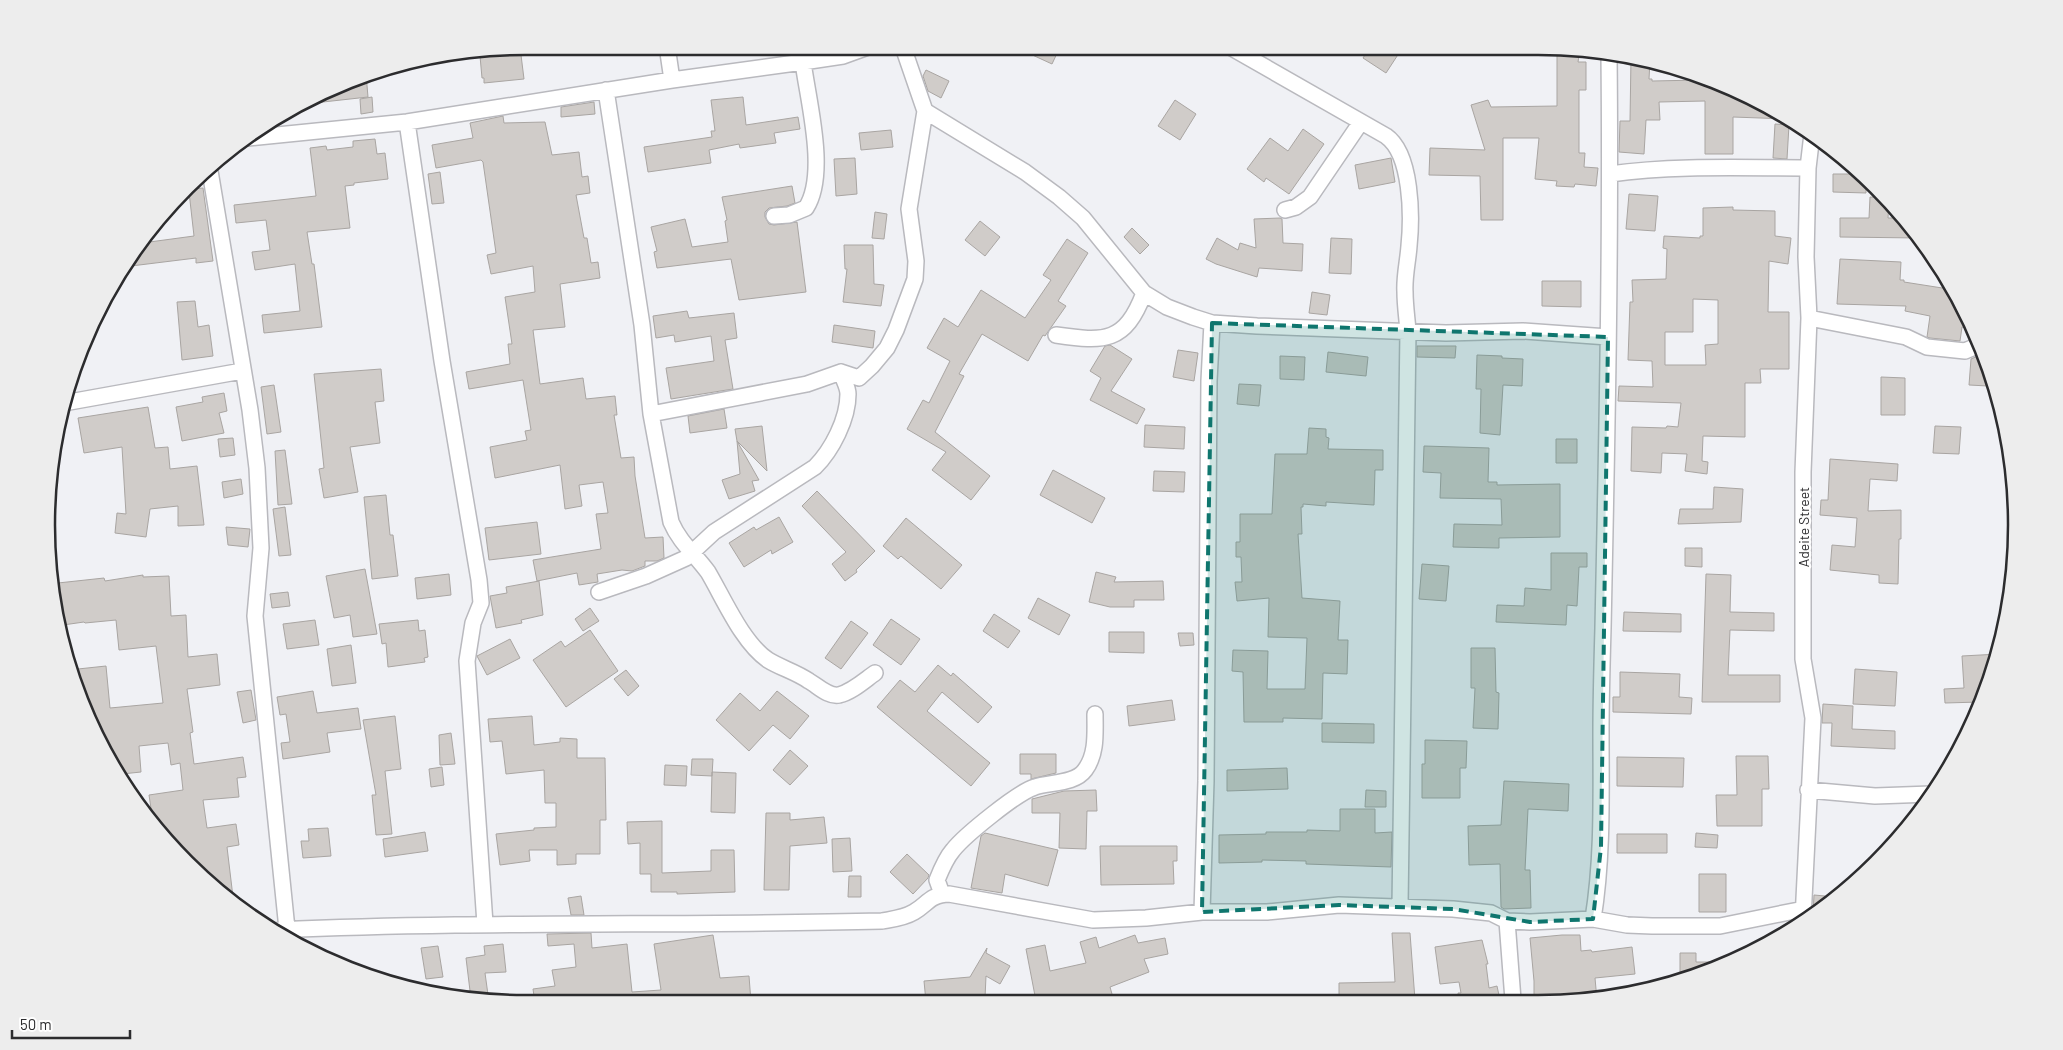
<svg xmlns="http://www.w3.org/2000/svg" width="2063" height="1050" font-family="Barlow,sans-serif">
  <rect width="100%" height="100%" fill="#f0f1f5"/>
  <path fill="#d0ccc9" stroke="#a9a5a2" fill-rule="evenodd" d="M520,47L524,79L484,83V78H482L480,56L501,54L500,50Z
    M1015,47H1060L1052,64Z
    M1370,47H1403L1386,73L1363,58Z
    M1557,47L1580,49L1578,62H1586V90H1579V153H1585L1584,167L1598,168L1596,186L1575,184L1574,187L1556,186L1557,181L1535,179L1539,138H1503V220H1481L1480,176L1429,175L1430,148L1485,150L1471,105L1488,100L1491,107L1557,106Z
    M1631,57L1650,61L1649,79H1652V81L1700,80V82L1717,83L1749,96L1787,119L1733,117V154H1705V101L1659,102L1660,120H1646L1644,154L1619,152L1620,121H1630Z
    M926,70L949,81L941,98L928,91L923,76Z
    M366,74L368,97L314,103H313Z
    M372,97L373,112L361,114L360,99Z
    M743,97L746,125L798,117L800,129L774,133L776,143L740,148L739,144L709,150L711,163L648,172L644,147L712,137L711,131H715L711,100Z
    M1175,100L1196,114L1180,140L1158,126Z
    M594,102L595,114L561,117V107Z
    M503,116L504,123L545,122L552,155L579,152L582,177L588,176L590,193L576,195L584,238H587L591,263L598,262L600,278L560,284L565,327L533,330L540,384L583,378L586,399L615,396L617,415H614L621,458L634,457L635,476L645,538L663,537L664,558L657,561H645V566L632,571L622,570L597,574L598,582L579,585L577,573L537,581L533,560L601,549L596,514L608,513L603,482L579,485L582,506L565,509L560,465L495,478L490,447L527,440L525,431L531,430L523,380L469,389L466,372L510,364L508,344H512L505,297L535,292L533,266L491,274L487,255L496,253L483,162L481,160L436,168L432,145L473,138L470,123Z
    M1775,124L1789,125L1787,159L1773,158Z
    M1303,129L1324,144L1289,194L1266,178L1264,182L1247,169L1270,138L1288,151Z
    M891,130L893,147L861,150L859,133Z
    M375,139L377,154L385,153L388,179L354,183V185L345,186L350,228L307,232L312,264H314L322,327L264,333L262,315L300,311L295,264L255,270L252,252L270,250L266,220L236,223L234,205L316,196L310,148L326,146L327,150L353,147V141Z
    M855,158L857,194L836,196L834,159Z
    M1391,158L1395,182L1359,189L1355,165Z
    M440,172L444,203L432,204L428,174Z
    M1833,174H1861L1866,179V193L1833,192Z
    M792,186L795,203L787,206L769,208L765,212V217L769,224L774,225L797,222L806,292L739,300L731,259L657,268L654,252L657,251L651,227L685,219L692,247L728,242L725,221L727,220L722,197Z
    M203,188L213,261L196,263V258L123,267L127,259L142,243L194,236L189,192L192,189Z
    M1629,194L1658,196L1655,231L1626,229Z
    M1870,197L1886,198L1889,201L1888,218H1904L1918,238L1840,237V218H1869Z
    M1733,207V210L1775,211V236L1791,238L1788,264L1769,261L1768,312H1789V369H1760L1761,383H1745V437L1703,436L1702,461L1708,462L1707,474L1685,471L1687,454L1662,453L1661,473L1631,471L1632,427L1666,428L1667,426L1678,427L1681,403L1618,401L1619,386L1653,387L1652,361L1628,360L1630,302H1633L1632,280L1666,279L1667,249L1663,248L1664,236L1700,238V236H1703V208ZM1693,299L1718,300V344L1705,345L1706,365H1665V332H1693Z
    M875,212L887,214L884,239L872,238Z
    M1280,218L1282,219L1283,243L1303,244L1302,271L1259,268L1257,277L1216,264L1206,259L1217,238L1238,250L1240,243L1256,248L1254,219Z
    M980,221L1000,237L985,256L965,240Z
    M1132,228L1149,245L1140,254L1124,237Z
    M1331,238L1352,239L1351,274L1329,273Z
    M1067,239L1088,253L1058,301L1066,306L1045,336L1043,335L1028,361L982,334L959,374L964,376L935,432L990,476L971,500L932,470L946,452L907,429L923,400L929,403L950,361L927,348L944,318L958,327L981,290L1025,318L1051,280L1043,275Z
    M844,245H873L874,284L884,285L881,306L843,302L847,269H845Z
    M1840,259L1901,262L1900,280H1904V282L1955,290L1972,329L1962,327L1960,341L1930,338L1927,337L1930,316L1905,311L1906,306L1837,304Z
    M1542,281H1581V307L1542,306Z
    M1312,292L1330,295L1327,315L1309,313Z
    M195,301L198,327L209,325L213,356L182,360L177,302Z
    M687,311L689,318L734,313L737,338L725,340L733,389L671,399L666,368L714,361L711,336L675,342L674,335L656,338L653,316Z
    M834,325L875,331L873,348L832,342Z
    M1110,345L1132,359L1111,391L1145,409L1137,424L1090,400L1101,378L1090,371L1105,346Z
    M1417,346H1456L1455,358L1417,357Z
    M1178,350L1198,353L1194,381L1173,377Z
    M1328,352L1368,357L1366,376L1326,372Z
    M1477,355L1502,356V358L1523,359L1522,386L1503,385L1500,435L1480,433L1481,389H1476Z
    M1980,355H1984L1993,377H1988V386L1969,385L1971,359Z
    M1280,356L1305,357L1304,380L1280,379Z
    M381,369L384,401L375,402L380,443L350,447L358,492L324,498L319,469L324,468L314,374Z
    M1881,377L1905,378V415H1881Z
    M1239,384L1261,385L1259,406L1237,404Z
    M274,385L281,432L267,434L261,387Z
    M224,393L227,411L219,413L224,433L182,441L176,407L203,402L202,397Z
    M148,407L155,448L168,447L170,469L197,466L204,525L178,526V506L150,509L146,537L115,533L117,513L126,514L122,447L84,453L78,418Z
    M724,409L727,428L690,433L688,416Z
    M1145,425L1185,427L1184,449L1144,447Z
    M762,426L767,471L737,441L735,429Z
    M1935,426L1961,427L1959,454L1933,453Z
    M1309,428L1326,429V437L1329,438L1328,449L1383,450V470H1375L1374,505L1326,502V506L1303,504V507H1301L1302,534H1298L1302,598L1340,601L1338,640H1348L1347,674L1323,673L1322,719L1283,718V722H1244L1243,672L1232,671L1233,650L1268,651L1267,689H1305L1307,638L1268,637L1269,598L1237,601L1235,582H1242L1241,557H1236V542H1240V514H1272L1275,454H1307Z
    M233,438L235,455L220,457L218,439Z
    M1556,439H1577V463H1556Z
    M737,441L759,480L752,481L755,491L729,499L722,480L740,474Z
    M1424,446L1489,448L1488,482H1497V485L1560,484V537L1499,538V548L1453,547L1454,524L1502,525L1501,499L1440,498L1441,473L1423,472Z
    M285,450L292,504L278,505L275,451Z
    M1830,459L1898,464L1897,481L1870,479L1868,511L1901,510V539H1899L1898,584L1879,583V575L1830,570L1832,545L1855,547L1857,518L1820,515L1821,500H1828Z
    M1053,470L1105,498L1092,523L1040,495Z
    M1154,471L1185,472L1184,492L1153,491Z
    M241,479L243,494L224,498L222,482Z
    M1714,487L1743,489L1741,522L1678,524L1680,509H1713Z
    M817,491L875,551L856,570L857,572L845,581L832,564L846,552L802,506Z
    M386,495L390,535H393L398,576L372,579L364,497Z
    M285,507L291,555L279,556L273,509Z
    M779,517L793,542L772,554L771,550L744,567L729,543L754,527L756,530Z
    M906,518L962,565L941,589L901,556L898,559L883,546Z
    M537,522L541,554L489,560L485,528Z
    M226,527L250,529L248,547L228,545Z
    M1685,548H1702V567L1685,566Z
    M1551,553H1587V567H1579L1577,606L1567,605L1566,625L1496,622L1497,605L1524,606L1525,588L1551,590Z
    M1422,564L1449,566L1446,601L1419,599Z
    M365,569L377,634L353,637L350,615L334,618L326,576Z
    M1096,572L1116,577L1114,582L1163,581L1164,600H1134V607H1110L1089,602Z
    M449,574L451,595L417,599L415,578Z
    M1706,574L1731,575L1730,612L1774,613V631L1730,630L1728,675H1780V702H1702Z
    M143,575V577L169,576L171,616L186,615L188,657L217,654L220,685L187,689L193,732L190,733L194,764L243,757L246,777L237,778L239,797L203,800L207,828L236,824L239,845L227,847L233,897L187,864L152,815L149,795L183,790L180,763L171,765L168,743L139,746L141,772L122,774L96,736L80,684L78,669L106,666L110,708L163,703L156,646L119,650L116,620L85,623L84,622L63,625L58,583L104,578L105,581Z
    M539,581L543,615L521,620L522,623L496,628L490,596L507,593L506,587Z
    M288,592L290,606L272,608L270,594Z
    M1038,598L1070,615L1059,635L1028,618Z
    M590,608L599,621L583,631L575,619Z
    M1624,612L1681,614V632L1623,631Z
    M994,614L1020,631L1008,648L983,631Z
    M891,619L920,639L901,665L873,645Z
    M315,620L319,645L287,649L283,624Z
    M418,620L419,631L425,630L428,657L424,658L425,662L388,667L386,643L382,644L379,624Z
    M851,621L868,633L841,669L825,658Z
    M590,630L618,671L566,707L533,660L561,641L565,647Z
    M1109,632H1144V653L1109,652Z
    M1178,633H1193L1194,645L1180,646Z
    M510,639L520,658L487,675L477,656Z
    M351,645L356,683L332,686L327,649Z
    M1471,648H1495L1496,692L1499,693L1498,729L1473,728L1475,688H1471Z
    M1999,654L1980,702L1945,703L1944,689L1964,688L1962,656Z
    M938,665L951,676L953,673L992,707L978,723L942,692L927,711L990,763L971,786L877,707L900,680L915,692Z
    M1855,669L1897,672L1895,706L1853,704Z
    M626,670L639,686L628,696L614,679Z
    M1620,672L1680,674L1679,697L1692,698L1691,714L1613,712V697H1620Z
    M251,690L256,720L243,723L237,692Z
    M313,691L317,713L358,708L361,729L327,733L330,752L283,759L281,743L290,742L286,714L280,715L277,697Z
    M777,691L809,716L790,739L773,725L749,751L716,720L740,693L760,711Z
    M1172,700L1175,720L1129,726L1127,706Z
    M1823,704L1853,706L1852,729L1895,731V749L1831,746L1832,723H1822Z
    M395,716L401,769L385,771L392,834L376,835L372,795H376L363,720Z
    M532,716L534,745L560,742V738L577,739V758H605L606,820H600V854H576V864L557,865V850H529L530,861L500,865L496,834L534,830V828L556,827V803H545L544,770L506,774L502,741L490,742L488,719Z
    M1322,723L1374,724V743L1322,742Z
    M451,733L455,764L440,765L439,735Z
    M1425,740L1467,741L1466,768H1460V798H1422V764H1425Z
    M790,750L808,766L790,785L773,770Z
    M1020,754H1056V773L1031,779V774H1020Z
    M1736,756H1768L1769,789H1762V826H1717L1716,795H1737Z
    M1617,757L1684,758L1683,787L1617,786Z
    M692,759H713L712,776L691,775Z
    M665,765L687,766L686,786L664,785Z
    M442,767L444,785L431,787L429,769Z
    M1287,768L1288,789L1227,791V770Z
    M712,772L736,773L735,813L711,812Z
    M1504,781L1569,784L1568,811L1528,809L1525,870H1530L1531,908L1504,909L1501,907L1500,864L1469,865L1468,826L1501,825Z
    M1096,790L1097,811H1087L1086,849L1059,848L1060,813H1032V799L1064,791Z
    M1366,790L1386,791V807H1365Z
    M1340,809H1375V833L1392,832L1391,867L1306,864V861L1262,860V862L1219,863V835L1266,834V832H1307V830L1340,831Z
    M766,813H790V820L824,817L827,843L790,846L789,890H764Z
    M662,821V873L711,871V850H734L735,892L677,894V892H651V874H640V843L628,844L627,822Z
    M328,828L331,856L303,858L301,841H309L308,829Z
    M425,832L428,851L385,857L383,839Z
    M985,833L1058,850L1048,886L1005,874L1002,893L971,888L981,836Z
    M1696,833L1718,835L1717,848L1695,847Z
    M1617,834H1667V853H1617Z
    M850,838L852,871L833,872L832,839Z
    M1100,846H1177V861H1173L1174,884L1101,885Z
    M907,854L929,875L928,878L913,894L890,872Z
    M1699,874H1726V912H1699Z
    M849,876H861V897H848Z
    M1814,895L1825,896L1824,908L1813,915Z
    M581,896L584,915H571L568,898Z
    M591,933L592,948L627,944L632,992L661,990L654,944L713,935L720,978L749,976L751,1002L535,1003L533,989L555,986L552,970L576,967L574,944L548,946L547,934Z
    M1392,933H1410L1415,1000H1339V983L1395,982Z
    M1135,935L1138,943L1165,938L1168,954L1144,959L1149,972L1110,987L1114,1001H1096L1095,997L1076,1001H1036L1026,949L1045,945L1050,971L1086,963L1080,942L1096,937L1099,948Z
    M1562,935H1580L1581,951L1591,950L1592,952L1632,947L1635,974L1595,978L1597,1000H1534V981L1530,938Z
    M1482,940L1488,964H1486L1489,988L1497,986L1500,1000H1459L1458,993H1461L1459,982L1440,984L1435,947Z
    M503,944L506,972L485,973L489,1002L471,999L466,958L485,955L484,946Z
    M438,946L443,977L426,979L421,948Z
    M987,948L986,953L1010,966L1000,984L986,976L985,998L926,1002L924,981L970,977Z
    M1680,953H1696V962H1725V965L1680,978Z"/>
  <g fill="none" stroke-linecap="round" stroke-linejoin="round">
    <g stroke="#b9b9be" stroke-width="18">
      <path id="minor" d="M667,46L672,80
        M1230,47L1386,136C1412,154 1412,217 1409,246C1408,261 1404,277 1405,292C1405,305 1407,318 1408,331L1400,906
        M606,90L642,325L651,414L671,522C680,543 695,554 708,572C724,599 742,642 768,660C781,668 796,672 809,681C818,686 828,697 839,695C852,692 865,680 875,673
        M925,111L1025,172L1059,197L1083,218L1144,293L1167,307L1193,317L1212,323L1257,326L1446,333L1523,331L1608,337
        M407,122L442,361L479,580L481,603L473,623L467,661L485,924
        M248,138L407,122L672,80L803,62L843,56L868,47
        M210,171L250,410L257,468L261,548L255,616L287,929
        M1610,174C1676,165 1742,168 1808,168
        M1285,210L1296,207L1310,197L1361,122
        M774,216L789,215L806,208C828,174 808,101 803,62
        M1809,318L1906,337L1927,347L1965,351L1979,345
        M1056,335C1105,342 1125,343 1144,293
        M64,403L242,371
        M651,414L807,384L841,372L859,378L872,366L887,348L896,330L915,279L916,261L909,209L925,111L903,47
        M599,592L646,576L686,558L714,532L815,467C832,450 848,419 848,394C848,387 843,379 841,372
        M1808,790L1875,796L1931,794
        M942,894L937,880C941,870 946,858 953,850C965,835 1018,792 1035,787C1050,782 1075,784 1085,770C1097,754 1095,733 1095,714
        M1202,912L1206,781L1209,381L1212,323
        M1593,919C1603,857 1601,795 1601,732C1601,697 1602,663 1603,628C1607,437 1611,245 1609,54
        M1803,919L1813,718L1803,659V472L1809,318L1806,257L1808,168L1812,134
        M1507,921L1513,1000
        M279,930C480,921 681,926 882,921C893,919 904,918 914,912C928,904 929,895 949,894L1093,920L1146,918L1202,912H1267L1339,905L1453,909L1491,913L1507,921L1530,922L1593,919L1627,925L1652,926H1720L1804,909"/>
    </g>
    <use href="#minor" stroke="#fff" stroke-width="15"/>
  </g>
  <path fill="#0f766e" fill-opacity="0.2" stroke="#0f766e" stroke-width="4" stroke-dasharray="10 6" stroke-linejoin="round" d="M1212,323L1608,337L1601,847L1593,919L1530,922L1453,909L1339,905L1202,912Z"/>
  <g text-anchor="middle" dominant-baseline="central" stroke-width="4.5" stroke-linejoin="round" paint-order="stroke">
    <g font-size="14" fill="#2c2c2e" stroke="#fefefe">
      <text transform="translate(1803 527) rotate(-90)">Adeite Street</text>
    </g>
  </g>
  <path d="M0 0H2063V1050H0ZM525 55H1538A470 470 0 0 1 2008 525V525A470 470 0 0 1 1538 995H525A470 470 0 0 1 55 525V525A470 470 0 0 1 525 55Z" fill="#ededed" fill-rule="evenodd"/>
  <path fill="none" stroke="#2c2c2e" stroke-width="2.5" d="M525 55H1538A470 470 0 0 1 2008 525V525A470 470 0 0 1 1538 995H525A470 470 0 0 1 55 525V525A470 470 0 0 1 525 55Z"/>
  <path d="M12 1030v8h118v-8" fill="none" stroke="#2c2c2e" stroke-width="2.5"/>
  <text x="20" y="1030" font-size="15" fill="#2c2c2e" stroke="#fefefe" stroke-width="4" paint-order="stroke">50 m</text>
</svg>
